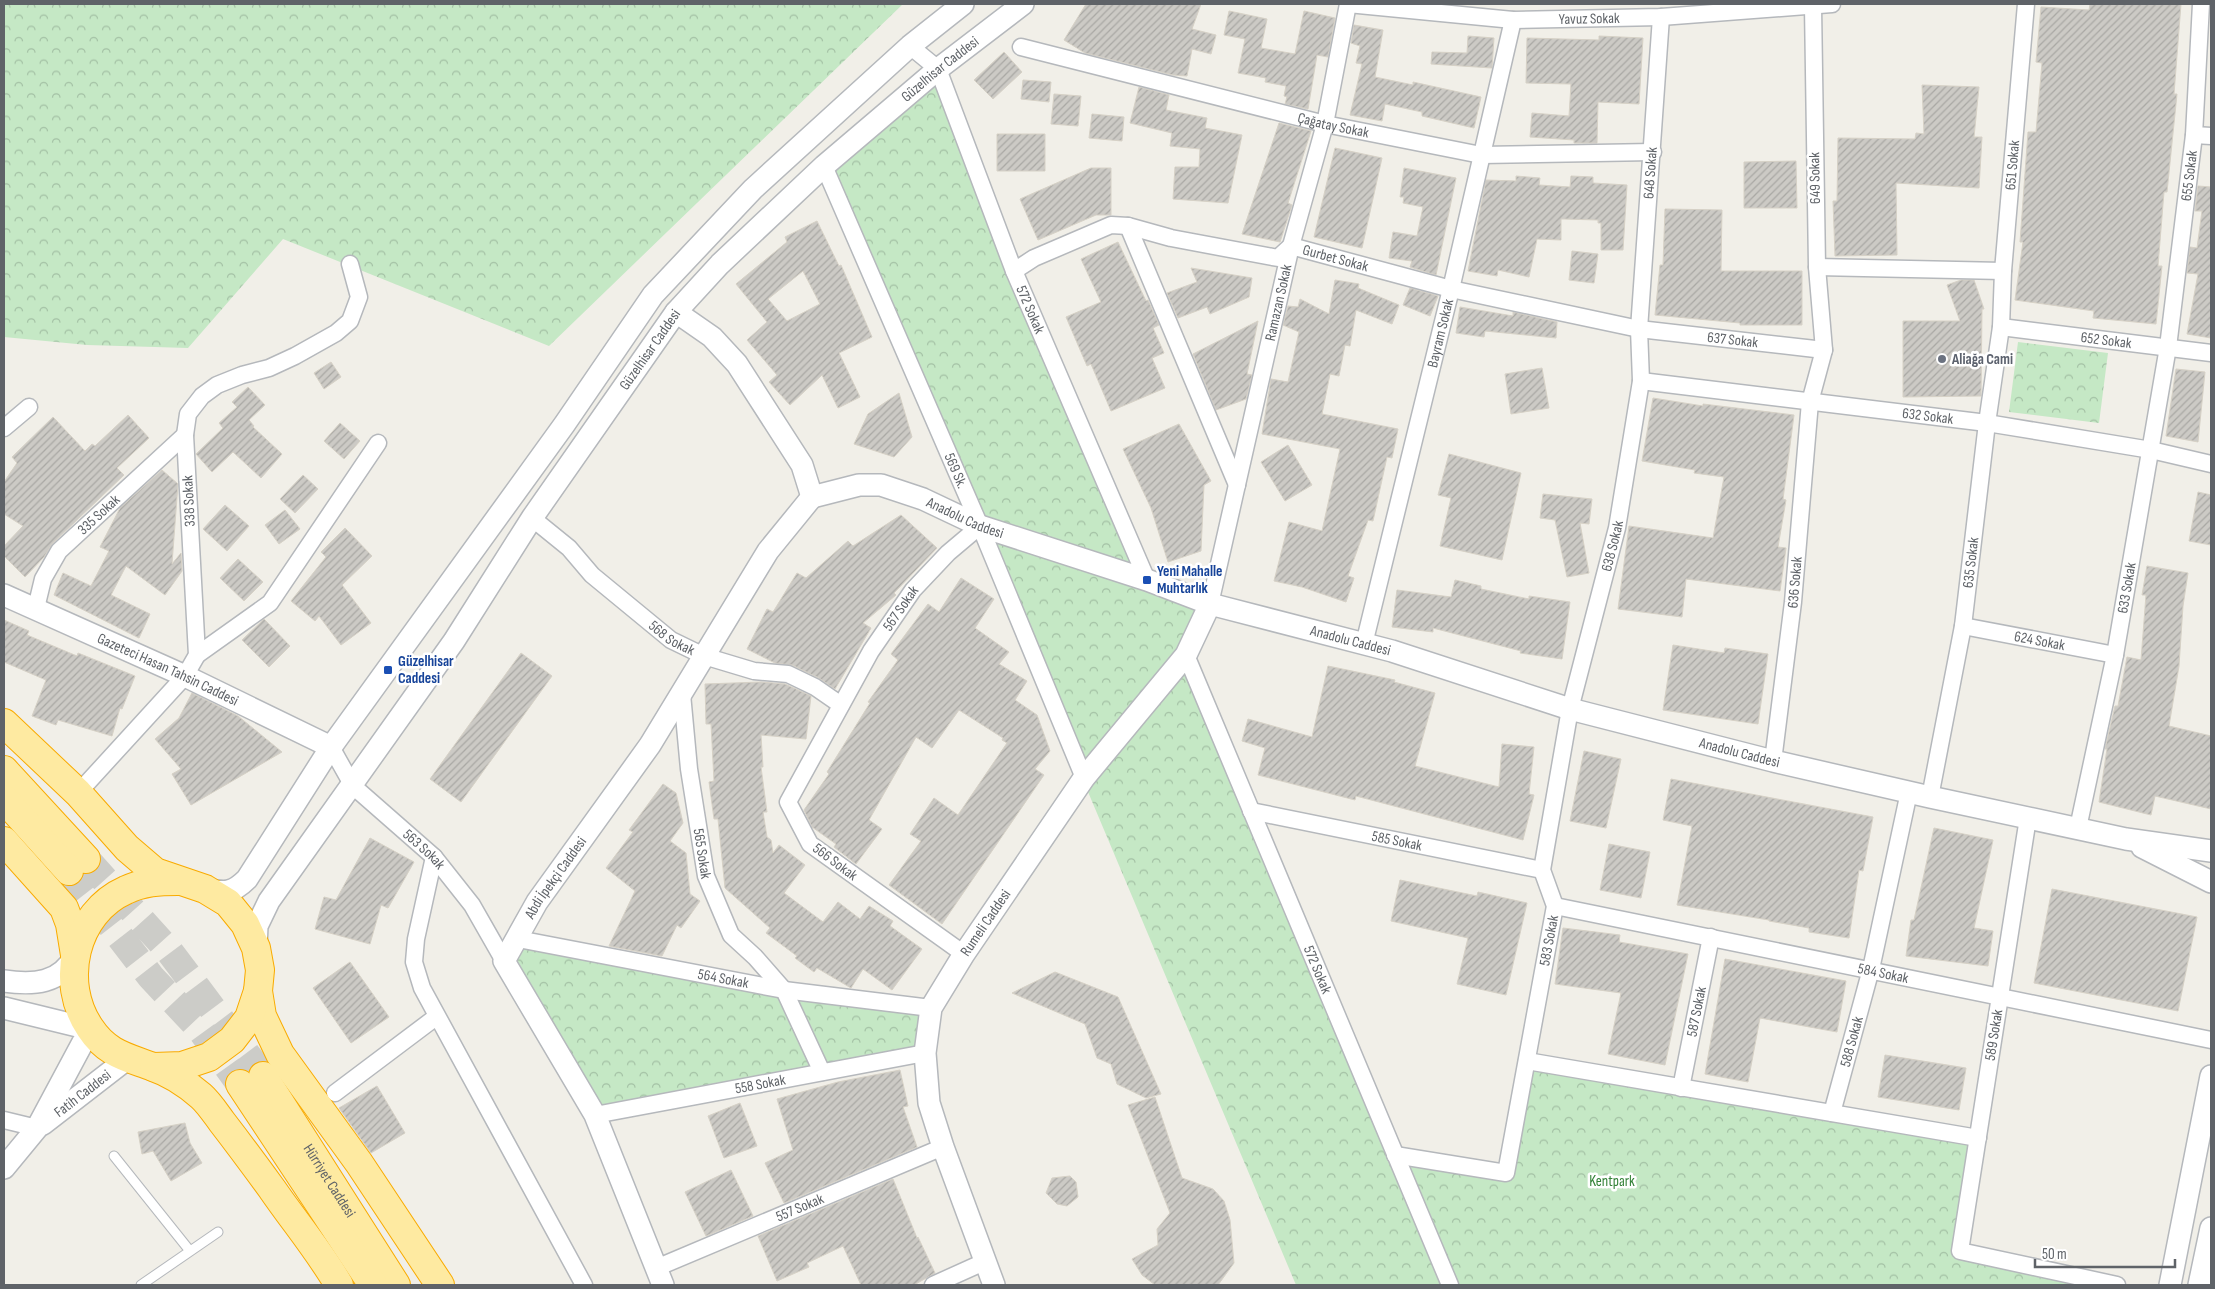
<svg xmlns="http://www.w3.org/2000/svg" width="2215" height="1289" font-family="'Sofia Sans Condensed',sans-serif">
  <defs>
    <pattern id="forest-crowns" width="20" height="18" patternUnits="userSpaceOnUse" patternTransform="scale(1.25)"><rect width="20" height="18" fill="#c5e8c5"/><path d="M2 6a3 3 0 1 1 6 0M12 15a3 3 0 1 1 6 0" fill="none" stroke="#a3c0a4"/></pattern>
    <pattern id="building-hatch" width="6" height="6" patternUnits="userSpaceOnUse" patternTransform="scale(1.25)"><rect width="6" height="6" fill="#cccac5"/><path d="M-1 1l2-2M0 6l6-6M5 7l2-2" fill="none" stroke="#a9a8a4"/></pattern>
  </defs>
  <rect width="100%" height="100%" fill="#f1efe8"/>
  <path fill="url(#forest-crowns)" d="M4,4H903L549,346L283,239L188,348L87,345L4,337Z
    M938,69L1147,580L1210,604L1186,655L1395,1155L1506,1172L1527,1061L1978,1138L1960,1251L2117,1285H1296L824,166Z
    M2018,342L2108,353L2099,423L2009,412Z
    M518,939L931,1008L925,1053L595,1115L504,961Z"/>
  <path fill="url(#building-hatch)" stroke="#d6d1c6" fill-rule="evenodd" d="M1086,4H1201L1192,29L1216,35L1211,54L1192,49L1187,76L1173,75L1085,53L1064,40Z
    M2090,4H2181L2174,94H2177L2167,192H2164L2158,266H2162L2156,324L2093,318L2094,311L2015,300L2023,242H2020L2028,132H2036L2042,63L2036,62L2041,7L2089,10Z
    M1229,11L1267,19L1261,48L1295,54L1304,11L1335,18L1328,57L1317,55L1308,109L1285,104L1287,97L1284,96L1286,86L1265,82L1266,78L1238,73L1245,39L1224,35Z
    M1354,25L1383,30L1375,77L1413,85V82L1481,97L1474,128L1422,116V112L1385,104L1382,121L1350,115L1362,64L1356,63L1360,46L1351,43Z
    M1468,36L1494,38L1492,68L1431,64L1432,52L1467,53Z
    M1599,36L1643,38L1639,104L1598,102L1597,143H1574V140L1530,137L1532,113L1569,116L1571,84L1526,83L1527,38L1599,40Z
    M1004,52L1022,72L993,99L974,80Z
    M1023,80L1051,82L1049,102L1021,99Z
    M1922,85L1979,87L1974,137H1982L1979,188L1896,183L1897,255L1835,256L1833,201H1837L1838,138L1915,139L1916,133L1924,134Z
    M1139,87L1169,95L1166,110L1207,118L1205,128L1242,135L1228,203L1173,199L1175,167H1199L1200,149L1170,146L1172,133L1130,123Z
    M1054,94L1081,96L1078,126L1051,124Z
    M1092,114L1124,117L1122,141L1089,138Z
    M1279,123L1311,131L1288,203L1292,205L1280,242L1242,234Z
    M997,134H1045V171H997Z
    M1335,148L1382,158L1362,248L1314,237Z
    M1796,161L1797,208H1744V162Z
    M1091,168H1111V215H1096L1038,240L1020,199Z
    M1404,168L1456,178L1436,275L1410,267L1412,261L1389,258L1393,232L1417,236L1423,207L1403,203L1404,197H1400Z
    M1516,176L1540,178L1539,185L1570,187L1571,176L1593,177V183L1627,185L1623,250H1601V223H1598V220L1564,219H1561V240L1537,239L1529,277L1498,270L1497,276L1468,271L1486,180L1516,181Z
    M2198,186L2211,187V338L2187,334L2198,274L2187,273L2190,247L2197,248L2202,211H2195Z
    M1665,209L1722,210L1721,271H1802V325H1740V323L1655,315L1660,265H1663Z
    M817,221L839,266L841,265L872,337L839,353L860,397L838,408L822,375L790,405L769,382L777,375L747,340L767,322L736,284L787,242L785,237ZM803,271L820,304L787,321L768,299Z
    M1118,242L1146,301L1148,300L1159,325L1153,328L1164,353L1152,358L1165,388L1111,411L1091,364L1087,366L1066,317L1101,302L1081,259Z
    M1572,251L1598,254L1594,283L1569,280Z
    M1191,268L1252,278L1249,297L1210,314L1207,307L1178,318L1167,293L1197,282Z
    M1335,280L1359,284L1358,288L1399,305L1392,324L1356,310L1350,346L1345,345L1339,376L1330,374L1322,414L1398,429L1392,458L1387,457L1373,521L1368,520L1348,576L1354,578L1346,602L1302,587L1274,581L1289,522L1322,531L1340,449L1262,434L1271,379L1288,382L1299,332L1283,325L1288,306L1298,307L1300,299L1329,314Z
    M1961,280H1974L1984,309H1982L1981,396L1903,397V321H1960L1947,285Z
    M1410,288L1438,296L1430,316L1403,305Z
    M1460,307L1513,316V312L1557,322L1556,338L1485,331L1484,337L1456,333Z
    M1258,321L1247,374L1252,375L1246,399L1216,410L1193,354Z
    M331,362L341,377L324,389L314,373Z
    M1542,368L1549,408L1511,414L1505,374Z
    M2176,369L2205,372L2198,442L2166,436Z
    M248,387L265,405L249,420L254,426L253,427L282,454L261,478L233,452L212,472L196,454L223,428L219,423L237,407L232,402Z
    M899,393L912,437L894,457L854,444L868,414Z
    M1653,398L1703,406V404L1794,415L1783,499L1786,500L1778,547L1786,548L1780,591L1686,579L1682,617L1618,609L1629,526L1713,538L1724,477L1694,473L1695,470L1642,461Z
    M128,415L149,438L117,468L124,475L52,544L44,557L25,577L4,556V546L23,526L4,514V482L17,463L12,457L53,417L85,451L92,444L95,446Z
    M340,423L360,441L344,459L324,441Z
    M1179,424L1211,481L1204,485L1201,551L1168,562L1151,508L1123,449Z
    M1288,445L1312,485L1285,501L1261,462Z
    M1449,454L1521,473L1502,560L1440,546L1451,498L1438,495Z
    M162,470L178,484L172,564L181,553L182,571L165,595L126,566L111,595L150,614L139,638L54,595L63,573L91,586L109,551L100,547L120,508Z
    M303,475L318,489L295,513L280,499Z
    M2198,492L2211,495V545L2189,541Z
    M1543,494L1592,499L1589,524L1580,523L1589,573L1567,577L1555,520L1540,518Z
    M225,505L249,526L227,551L203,529Z
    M285,510L300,529L279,544L265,525Z
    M901,515L937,548L894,593L896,595L863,623L871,628L835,689L819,678L792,665L775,663L747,649L767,609L773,612L797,573L806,578L848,541L853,546Z
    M345,528L372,556L342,585L371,623L341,645L319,616L315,621L291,601L326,557L321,552Z
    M238,559L263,582L244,601L220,578Z
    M2147,566L2188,573L2183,606L2179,666L2169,726L2211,736V809L2155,796L2151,815L2099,802L2107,749H2105L2115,706H2118L2127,657L2141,660L2146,595H2142Z
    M961,578L994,599L975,628L1009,652L999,664L1027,681L1015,700L1037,715L1050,751L1035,769L1044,775L942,924L889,885L921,841L910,834L934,798L958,815L1007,743L1002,740L1003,738L959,710L932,748L916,737L869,820L882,829L856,864L834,847L836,844L812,827L804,810L829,774L827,772L870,703L868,702L898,660L891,654L928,604L939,612Z
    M1455,580L1481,586V589L1529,599V596L1570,602L1562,659L1520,653L1521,651L1433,628V632L1392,627L1397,590L1451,597Z
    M264,619L290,646L269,667L242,640Z
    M4,620L29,631L27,635L77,656L78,653L135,676L122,709L120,708L112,736L58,720L56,725L32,716L46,680L4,662Z
    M1673,645L1724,653L1725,648L1768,654L1758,724L1663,710Z
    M521,653L552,676L461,802L430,779Z
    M1328,666L1395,680L1394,682L1435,693L1415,766L1499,787L1502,744L1534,747L1529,794L1534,795L1523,840L1356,796L1355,800L1258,775L1265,748L1242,741L1248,719L1312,737Z
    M761,682L785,684L811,696L806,739L761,735L763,767H761L767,812H763L767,837L771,840L773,853L779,845L805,865L784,893L823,922L838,902L860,919L869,906L893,921L890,926L922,949L892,990L863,969L851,988L817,968L814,972L795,958L797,956L766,933L770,928L725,888L718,819H714L709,782L714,781L711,724H706L705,684Z
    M192,693L238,716L282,752L191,805L172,774L181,769L155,739L179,718Z
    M1584,751L1621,759L1606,828L1570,821Z
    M1671,779L1873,817L1863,871L1859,870L1849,938L1809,932V928L1769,921V920L1677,905L1692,826L1663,820Z
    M663,784L676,793L683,823L670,841L686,853L690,894L700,901L681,928L677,925L662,956L609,946L635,891L606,868L633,832L629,830Z
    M1934,828L1993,840L1974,928L1993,931L1988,966L1906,956L1911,920H1914Z
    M370,838L414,862L388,908L381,905L370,944L315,929L324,897L336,900Z
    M1609,844L1650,852L1641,898L1600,890Z
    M1400,880L1477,896L1478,892L1527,903L1506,995L1457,984L1468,938L1391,921Z
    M2052,889L2197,917L2178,1011L2034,983Z
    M1563,928L1620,935L1619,942L1688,954L1665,1065L1608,1054L1621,993L1555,984Z
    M1725,959L1846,981L1837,1032L1760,1018L1748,1082L1705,1074Z
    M350,962L389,1017L351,1043L313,988Z
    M1055,972L1118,997L1161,1094L1146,1098L1117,1084L1111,1064L1097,1058L1085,1024L1012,993Z
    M1885,1055L1966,1068L1959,1110L1878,1097Z
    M900,1070L908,1106L903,1107L917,1147L784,1203L765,1163L793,1150L777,1099L838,1082Z
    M377,1086L405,1133L371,1153L339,1108Z
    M1155,1097L1182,1178L1213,1189L1224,1201L1230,1220L1234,1263L1218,1285H1155L1142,1275L1132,1259L1158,1245L1157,1229L1170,1213L1128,1105Z
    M740,1103L757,1146L724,1158L708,1116Z
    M185,1123L190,1143L202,1163L171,1181L153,1151L142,1154L138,1132Z
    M731,1170L753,1216L706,1236L685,1192Z
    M1070,1176L1076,1182L1078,1197L1067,1206L1057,1204L1046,1193L1052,1178Z
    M893,1179L917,1238L918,1237L935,1273L914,1285H861L843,1246L807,1263L809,1267L777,1281L758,1236Z"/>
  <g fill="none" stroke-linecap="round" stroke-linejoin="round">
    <path stroke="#ccccc8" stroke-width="28" stroke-dasharray="28 14" stroke-linecap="butt" d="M86,859L170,952L263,1076
      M69,871L151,977L201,1030L240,1084"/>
    <g stroke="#b5b8bc" stroke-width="11">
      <path id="service" d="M114,1156L190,1251
        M141,1285L218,1232"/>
    </g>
    <g stroke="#b5b8bc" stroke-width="19">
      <g id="minor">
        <path id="s1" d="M1348,4L1513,20L1661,17L1832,4"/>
        <path id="s2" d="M910,46L938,69L1014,271L1147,580"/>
        <path id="s3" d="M1021,47L1325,124L1481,155L1653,152"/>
        <path d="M2194,135L2211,136"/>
        <path id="s4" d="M824,166L980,526L1084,778"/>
        <path d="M1128,226L1237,485"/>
        <path d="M1817,267L2003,271"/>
        <path id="s5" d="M1014,271L1034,258L1111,225L1128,226L1171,238L1278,258L1291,246L1451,289L1639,329L1824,350"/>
        <path id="s6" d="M2001,327L2211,353"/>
        <path id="s7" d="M1641,381L1987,423L2151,450L2211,464"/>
        <path d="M4,428L29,407"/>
        <path id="s8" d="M532,518L569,548L592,575L671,640L704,656L754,671L788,674L815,687L841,705"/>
        <path id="s9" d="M1210,604L1291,246L1325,124L1348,4"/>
        <path id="s10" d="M36,608L43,579L59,551L185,435"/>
        <path id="s11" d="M1963,626L2115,655"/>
        <path id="s12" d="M1364,644L1451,289L1513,20"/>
        <path d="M197,655L270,603L378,443"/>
        <path id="s13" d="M1186,655L1450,1285"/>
        <path id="s14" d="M682,694L689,769L706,876L731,935L755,957L784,990L822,1072"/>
        <path id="s15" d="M331,747L353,786L434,857L472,905L504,961"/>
        <path id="s16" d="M1773,761L1793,602L1810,402L1824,350L1817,267L1813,6"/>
        <path d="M78,793L185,676L197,655L185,435L188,414L202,396L217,385L242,375L269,368L295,356L336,333L350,321L359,297L350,264"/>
        <path id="s17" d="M1930,797L1963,626L1987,423L2001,327L2003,271L2026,4"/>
        <path id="s18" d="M1251,811L1542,870"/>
        <path d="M2028,818L1960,1251L2117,1285"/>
        <path id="s19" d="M2078,828L2115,655L2168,347L2194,135L2201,4"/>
        <path d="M434,857L416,939L414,962L422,988L584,1285"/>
        <path id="s20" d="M1555,906L2211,1040"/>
        <path id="s21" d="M518,939L784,990L931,1008"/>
        <path id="s22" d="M964,954L810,844L788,802L871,651L913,590L948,553L980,526"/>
        <path d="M1527,1061L1978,1138"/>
        <path id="s23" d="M1681,1088L1711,937"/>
        <path d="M335,1093L436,1017"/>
        <path id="s24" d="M1832,1113L1871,969L1909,792"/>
        <path id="s25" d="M595,1115L925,1053"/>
        <path d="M4,1120L37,1128"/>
        <path id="s26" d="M1395,1155L1506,1173L1555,906L1542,870L1570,709L1617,528L1641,381L1639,329L1661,17"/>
        <path id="s27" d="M656,1268L943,1147"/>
        <path d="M933,1285L984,1262"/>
      </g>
    </g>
    <g stroke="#b5b8bc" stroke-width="24">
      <g id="tertiary">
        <path d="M676,312L712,337L737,364L802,465L812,497"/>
        <path id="s28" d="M812,497L859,485H881L923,499L980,526L1147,580L1210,604L1392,651L1570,709L1773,761L1930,797L2126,839L2211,851"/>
        <path id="s29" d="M4,595L185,676L331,747"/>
        <path d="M2142,847L2211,882"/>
        <path d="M205,889C225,893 232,894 247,879L331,747L564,425L653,295L753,189L910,46L963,4"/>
        <path id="s30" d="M256,948L257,926L269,901L454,641L532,518L676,312L720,264L824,166L938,69L1023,4"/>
        <path d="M4,981C33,985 61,984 75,955"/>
        <path d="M4,1008L90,1029L37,1128L4,1168"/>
        <path id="s31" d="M43,1124L127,1059"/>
        <path id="s32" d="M663,1285L595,1115L504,961L537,902L650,745L768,551L812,497"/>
        <path id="s33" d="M994,1285L943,1147L929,1103L925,1053L931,1008L964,954L1084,778L1186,655L1210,604"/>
        <path d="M2170,1285L2211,1076"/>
        <path d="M2199,1285L2211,1228"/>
      </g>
    </g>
    <g stroke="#f9ab00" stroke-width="30">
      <g id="trunk">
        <path d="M4,723L78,793L127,848L155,872L205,889L228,903L245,924L256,948L260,970L258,991L262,1016L280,1054L359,1163L440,1285"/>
        <path d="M4,770L86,859"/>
        <path d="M4,799L69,871"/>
        <path d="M4,841L64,908L70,924L75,955"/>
        <path d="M178,881C159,881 143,882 126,890C74,913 59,983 90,1028C107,1054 127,1057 153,1067C171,1073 187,1084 201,1096C209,1103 216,1114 222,1122C239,1144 256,1167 272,1189C294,1221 320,1252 339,1285"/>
        <path d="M154,1067L182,1066L209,1057L232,1040L249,1018L258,991"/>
        <path id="s34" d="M263,1076L396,1285"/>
        <path d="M240,1084L373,1285"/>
      </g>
    </g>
    <use href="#service" stroke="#fff" stroke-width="9"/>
    <use href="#minor" stroke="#fff" stroke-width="16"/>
    <use href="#tertiary" stroke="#fff" stroke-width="21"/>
    <use href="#trunk" stroke="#feeaa1" stroke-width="28"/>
  </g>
  <circle fill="#6b7280" stroke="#fff" stroke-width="2" cx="1942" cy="359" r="5"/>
  <g fill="#1a4fb4" stroke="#fff" stroke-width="2">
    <rect x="1142" y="575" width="10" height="10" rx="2.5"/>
    <rect x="383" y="665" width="10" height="10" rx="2.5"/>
  </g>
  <g text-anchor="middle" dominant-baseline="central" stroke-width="5" stroke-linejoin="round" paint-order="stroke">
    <g font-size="15" fill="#5f6368" stroke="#fff">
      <text stroke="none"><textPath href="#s1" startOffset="242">Yavuz Sokak</textPath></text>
      <text stroke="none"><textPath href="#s30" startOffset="1125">Güzelhisar Caddesi</textPath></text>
      <text stroke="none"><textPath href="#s3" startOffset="322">Çağatay Sokak</textPath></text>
      <text stroke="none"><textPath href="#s17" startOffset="638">651 Sokak</textPath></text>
      <text stroke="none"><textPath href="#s26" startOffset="1130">648 Sokak</textPath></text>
      <text stroke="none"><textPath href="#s19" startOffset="662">655 Sokak</textPath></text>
      <text transform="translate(1815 178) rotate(-91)">649 Sokak</text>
      <text stroke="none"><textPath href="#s5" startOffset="342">Gurbet Sokak</textPath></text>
      <text stroke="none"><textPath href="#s9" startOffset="309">Ramazan Sokak</textPath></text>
      <text stroke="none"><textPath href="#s2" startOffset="294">572 Sokak</textPath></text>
      <text stroke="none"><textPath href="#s12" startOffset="320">Bayram Sokak</textPath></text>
      <text stroke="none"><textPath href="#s6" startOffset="106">652 Sokak</textPath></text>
      <text stroke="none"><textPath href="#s5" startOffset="748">637 Sokak</textPath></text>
      <text stroke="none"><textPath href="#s30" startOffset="720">Güzelhisar Caddesi</textPath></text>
      <text stroke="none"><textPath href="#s7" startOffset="289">632 Sokak</textPath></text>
      <text stroke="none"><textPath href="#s4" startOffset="332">569 Sk.</textPath></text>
      <text transform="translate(189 501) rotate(-93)">338 Sokak</text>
      <text stroke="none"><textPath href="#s10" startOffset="116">335 Sokak</textPath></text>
      <text stroke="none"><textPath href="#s28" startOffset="161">Anadolu Caddesi</textPath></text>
      <text stroke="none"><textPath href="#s26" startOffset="754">638 Sokak</textPath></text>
      <text stroke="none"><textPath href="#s17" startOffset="238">635 Sokak</textPath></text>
      <text stroke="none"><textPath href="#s16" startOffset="180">636 Sokak</textPath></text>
      <text stroke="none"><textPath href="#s19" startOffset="245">633 Sokak</textPath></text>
      <text stroke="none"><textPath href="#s22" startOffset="461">567 Sokak</textPath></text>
      <text stroke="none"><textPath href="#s8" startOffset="185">568 Sokak</textPath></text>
      <text stroke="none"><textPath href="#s28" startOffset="566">Anadolu Caddesi</textPath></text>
      <text stroke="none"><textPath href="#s11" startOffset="78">624 Sokak</textPath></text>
      <text stroke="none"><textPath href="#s29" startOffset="180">Gazeteci Hasan Tahsin Caddesi</textPath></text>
      <text stroke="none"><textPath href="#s28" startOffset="971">Anadolu Caddesi</textPath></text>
      <text stroke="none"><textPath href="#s18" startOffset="149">585 Sokak</textPath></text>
      <text stroke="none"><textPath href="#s15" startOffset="140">563 Sokak</textPath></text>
      <text stroke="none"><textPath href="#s14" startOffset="161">565 Sokak</textPath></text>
      <text transform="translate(835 862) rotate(37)">566 Sokak</text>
      <text stroke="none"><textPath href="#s32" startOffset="460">Abdi İpekçi Caddesi</textPath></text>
      <text stroke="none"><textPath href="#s33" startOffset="390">Rumeli Caddesi</textPath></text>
      <text stroke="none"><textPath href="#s26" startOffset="349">583 Sokak</textPath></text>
      <text stroke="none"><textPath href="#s13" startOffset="341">572 Sokak</textPath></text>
      <text stroke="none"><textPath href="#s20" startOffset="335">584 Sokak</textPath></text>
      <text stroke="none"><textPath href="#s21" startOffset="209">564 Sokak</textPath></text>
      <text stroke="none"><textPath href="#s23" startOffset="78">587 Sokak</textPath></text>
      <text transform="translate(1994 1035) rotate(-81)">589 Sokak</text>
      <text stroke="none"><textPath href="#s24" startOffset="74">588 Sokak</textPath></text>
      <text stroke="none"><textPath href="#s25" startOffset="168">558 Sokak</textPath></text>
      <text stroke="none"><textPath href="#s31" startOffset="50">Fatih Caddesi</textPath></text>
      <text stroke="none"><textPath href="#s34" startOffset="124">Hürriyet Caddesi</textPath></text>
      <text stroke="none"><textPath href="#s27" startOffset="156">557 Sokak</textPath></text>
    </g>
    <g font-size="15" font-weight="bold" fill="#5b616d" stroke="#fff" text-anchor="start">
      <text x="1952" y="359">Aliağa Cami</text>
    </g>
    <g font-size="15" font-weight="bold" fill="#164399" stroke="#fff" text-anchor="start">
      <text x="1157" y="571">Yeni Mahalle<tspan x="1157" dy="17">Muhtarlık</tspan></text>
      <text x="398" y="661">Güzelhisar<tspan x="398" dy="17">Caddesi</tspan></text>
    </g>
    <g font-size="15" fill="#348238" stroke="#fff">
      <text x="1612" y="1181">Kentpark</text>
    </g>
  </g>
  <rect width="2215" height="1289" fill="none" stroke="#5f6368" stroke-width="10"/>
  <path d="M2035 1259v8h140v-8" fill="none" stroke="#5f6368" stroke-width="2.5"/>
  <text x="2042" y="1259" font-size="15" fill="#5f6368" stroke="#ffffff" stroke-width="4" paint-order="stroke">50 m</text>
</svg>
